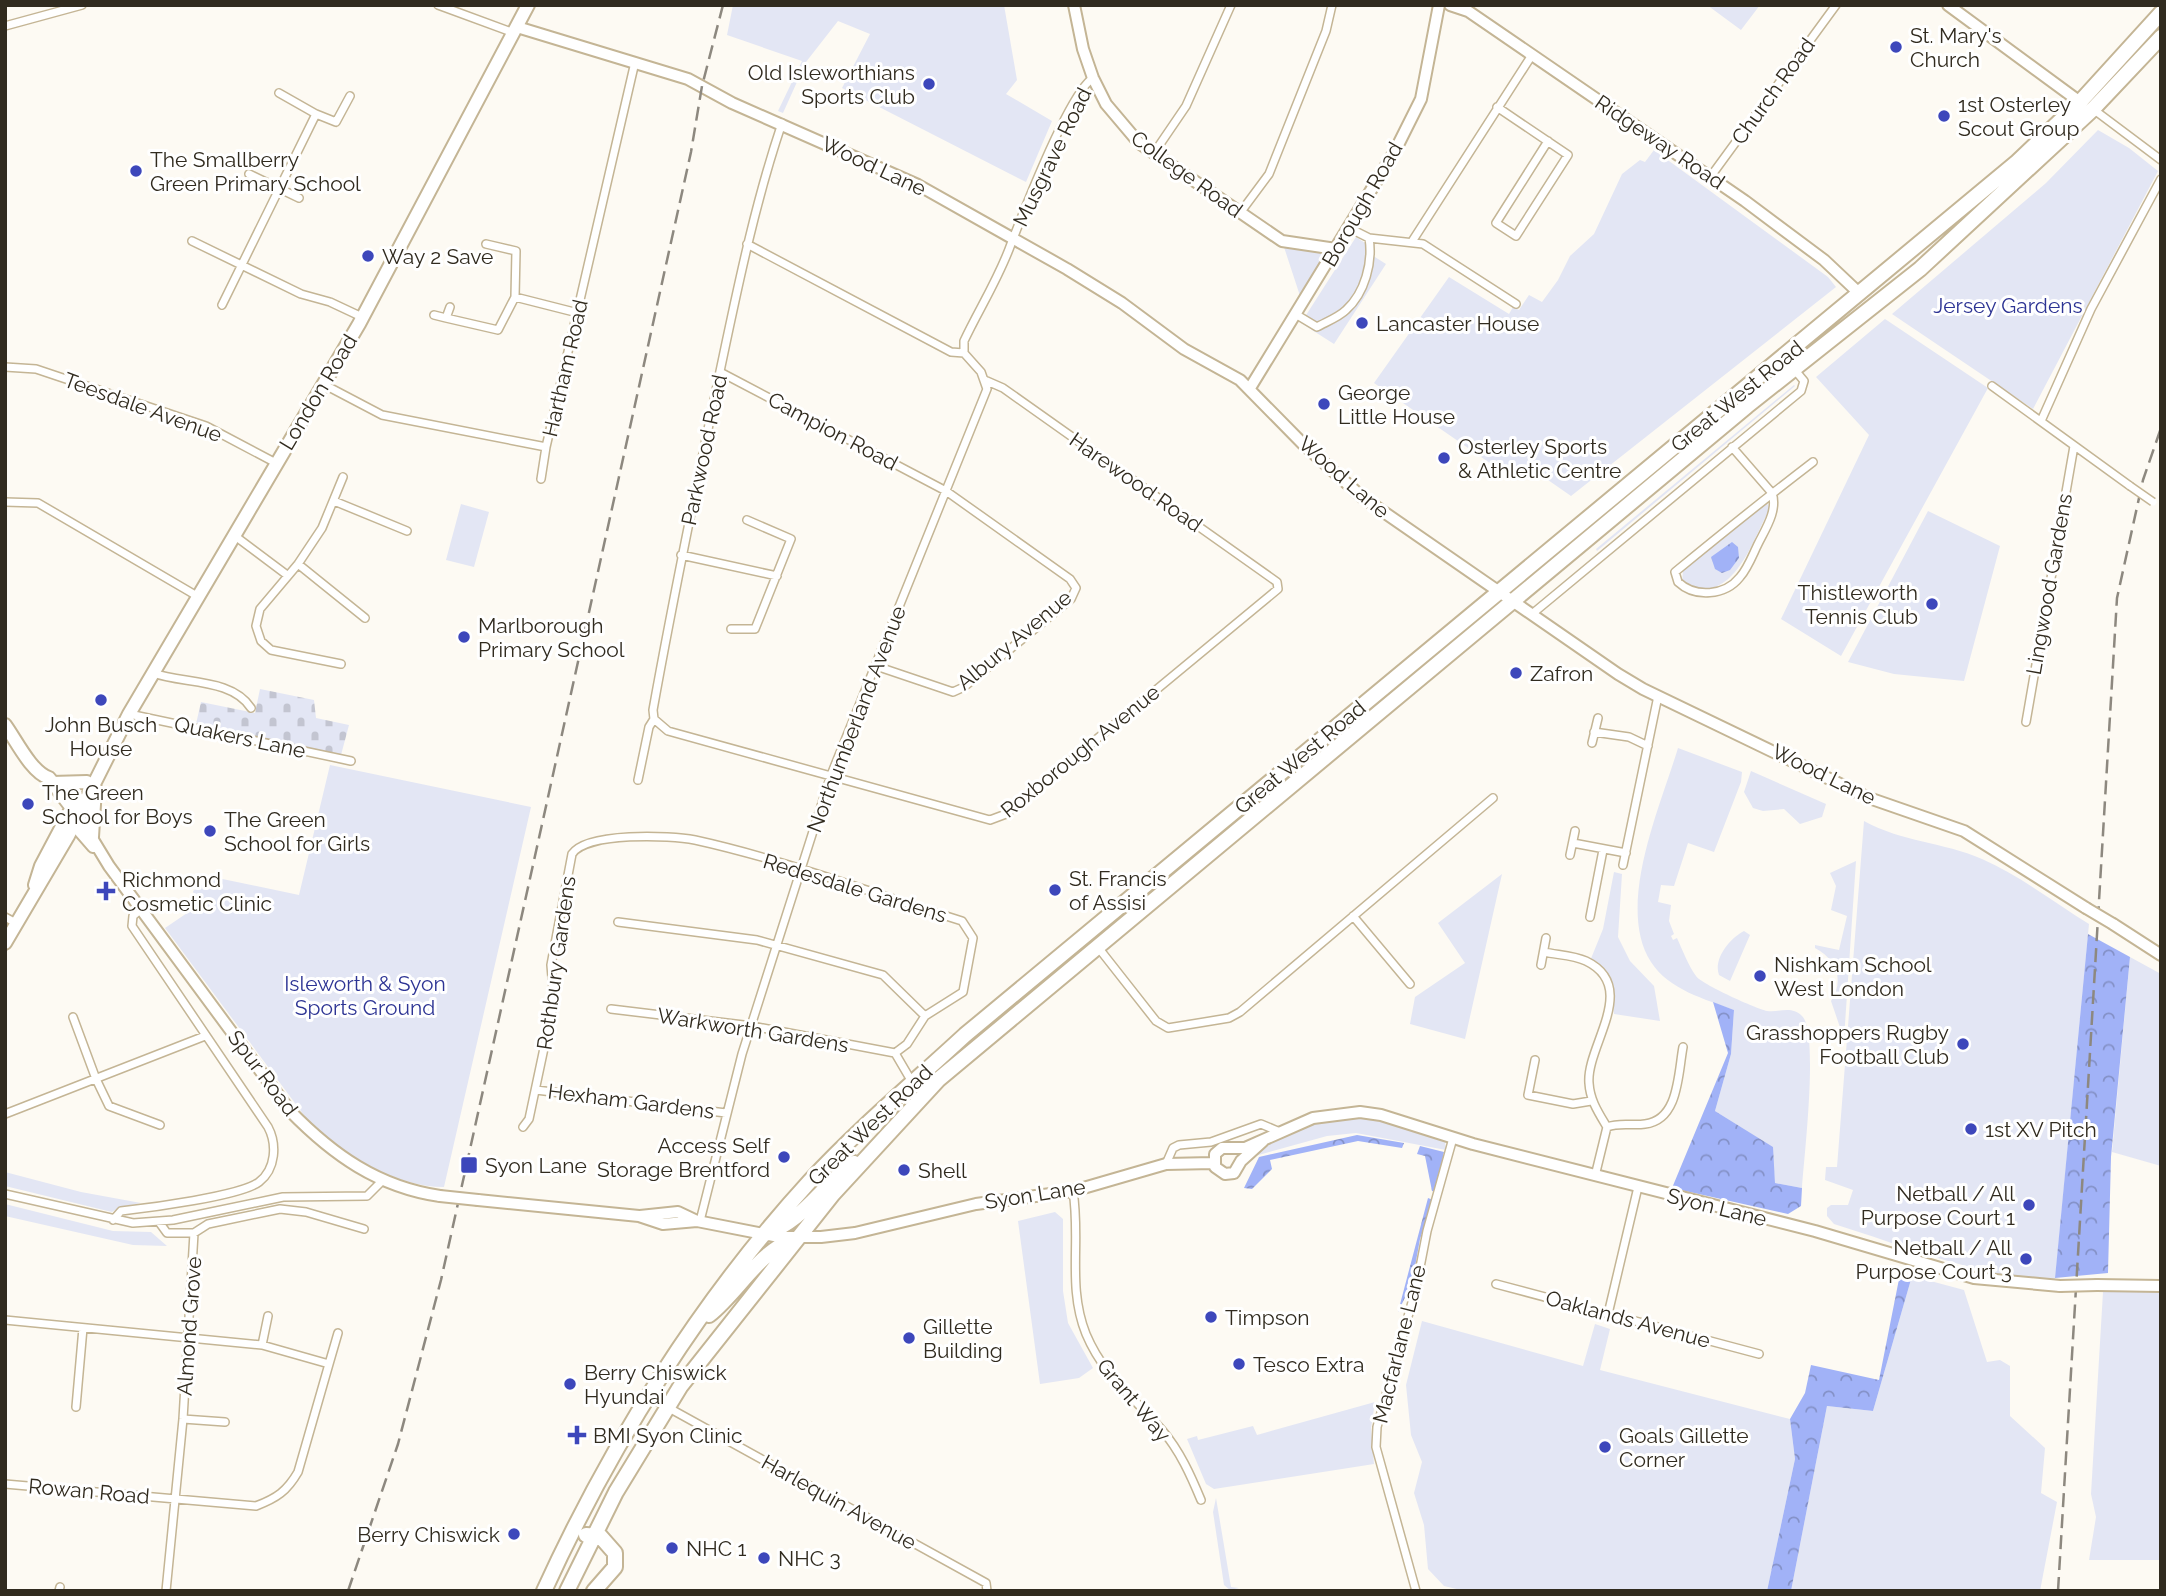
<svg xmlns="http://www.w3.org/2000/svg" width="2166" height="1596" font-family="Raleway,sans-serif">
  <defs>
    <pattern id="forest-crowns" width="20" height="18" patternUnits="userSpaceOnUse" patternTransform="scale(1.75)"><rect width="20" height="18" fill="#a1b2f7"/><path d="M2 6a3 3 0 1 1 6 0M12 15a3 3 0 1 1 6 0" fill="none" stroke="#8491c7"/></pattern>
    <pattern id="cemetery-stones" width="16" height="16" patternUnits="userSpaceOnUse" patternTransform="scale(1.75)"><rect width="16" height="16" fill="#e3e6f4"/><path d="M2 7V4a2 2 0 0 1 4 0v3zM10 15v-3a2 2 0 0 1 4 0v3z" fill="#c3c5d1"/></pattern>
  </defs>
  <rect width="100%" height="100%" fill="#fdfaf3"/>
  <path fill="#e3e6f4" d="M733,5H1004L1017,80L1006,94L1052,121L1026,182L842,88L870,34L838,21L806,62L783,113L778,111L802,61L727,35Z
    M1707,5H1760L1741,30Z
    M2098,130L2129,148L2158,171L2033,409L1892,314L2046,183Z
    M1654,150L1828,277L1836,287L1571,496L1525,464L1513,479L1374,383L1449,277L1509,314L1513,307L1519,310L1529,295L1542,302L1558,280L1570,256L1594,234L1622,174L1640,160L1645,162Z
    M1356,237L1365,243L1367,252L1386,264L1334,344L1301,323Z
    M1282,241L1336,249L1303,305Z
    M1885,319L1988,388L1841,656L1781,619L1869,435L1816,377Z
    M1794,385L1795,386L1597,551L1596,549Z
    M1766,502L1770,508L1767,514C1750,547 1731,608 1682,583L1683,571Z
    M461,504L489,512L474,567L446,560Z
    M1928,511L2000,546L1964,681L1894,674L1848,662Z
    M1678,748L1742,772L1741,782L1714,852L1688,843L1674,886L1661,885L1658,902L1671,905L1669,921L1674,934L1671,936L1673,940L1677,938C1683,951 1688,965 1696,976C1701,984 1757,1009 1767,1011C1779,1013 1791,1005 1802,1016C1819,1032 1804,1157 1802,1188L1775,1183L1772,1147L1715,1111L1731,1054L1734,1010C1705,999 1669,990 1651,962C1615,906 1661,805 1678,748Z
    M330,765L531,807L444,1187C397,1187 346,1157 312,1126L165,928L196,907L193,891L213,877L299,895Z
    M1751,771L1826,804L1822,817L1800,824L1784,809L1763,811L1753,808L1744,792Z
    M1864,821C1902,842 1943,842 1982,859C2019,875 2055,903 2089,924L2055,1280C1979,1278 1906,1246 1834,1224L1827,1216V1208L1831,1205H1848L1853,1190L1825,1180L1826,1167H1837Z
    M1856,861L1844,1039L1831,1001C1845,980 1836,959 1815,948V945L1839,950L1847,916L1831,910L1836,886L1830,873Z
    M1614,872L1622,874L1618,937L1630,961L1654,986L1660,1021L1614,1014L1612,992L1590,961L1603,929Z
    M1502,874L1465,1039L1410,1024L1415,997L1465,963L1438,923Z
    M1744,931L1750,935L1730,981L1719,975C1713,959 1730,938 1744,931Z
    M2130,957L2161,974V1166L2112,1152Z
    M1362,1116L1417,1129L1445,1142L1446,1150L1356,1133L1327,1136L1255,1156C1276,1124 1327,1121 1362,1116Z
    M5,1172L81,1192L141,1203L120,1207L112,1212L5,1186Z
    M5,1204L113,1231L151,1232L167,1246L133,1245L5,1216Z
    M1055,1212L1063,1219V1291L1068,1323L1093,1368L1079,1378L1040,1384L1018,1221Z
    M1912,1276L1964,1290L1987,1362L2000,1360L2010,1366V1416L2045,1448L2041,1493L2057,1502L2040,1591H1791L1827,1406L1873,1411Z
    M2161,1291V1560H2089L2096,1517L2091,1494L2103,1292Z
    M1422,1321L1583,1366L1595,1324L1610,1329L1600,1370L1790,1419L1795,1459L1767,1591H1465L1444,1586L1428,1569L1424,1525L1414,1493L1422,1462L1411,1435L1406,1385Z
    M1375,1402L1371,1428L1374,1464L1214,1489L1206,1484L1187,1439L1197,1436L1198,1440L1253,1426L1257,1435Z
    M1216,1498L1231,1587L1239,1588L1230,1590L1224,1585L1213,1512Z"/>
  <path fill="url(#forest-crowns)" d="M1732,542L1738,547L1739,558L1730,570L1722,573L1715,569L1711,557Z
    M2088,934L2130,957L2111,1157L2108,1273L2055,1278Z
    M1713,1002L1734,1010L1731,1054L1715,1111L1773,1147L1775,1183L1802,1188L1801,1206L1788,1214L1672,1188L1728,1053Z
    M1357,1135L1404,1143L1402,1148L1358,1141L1270,1160L1272,1169L1252,1189L1244,1188L1259,1157Z
    M1420,1146L1444,1152L1436,1192L1432,1191L1425,1156L1417,1154Z
    M1428,1198L1433,1200L1420,1239L1412,1283L1398,1312Z
    M1900,1274L1912,1276L1873,1411L1827,1406L1791,1591H1767L1795,1459L1790,1419L1805,1393L1811,1365L1879,1380Z"/>
  <path fill="url(#cemetery-stones)" d="M260,689L314,700L316,718L349,725L341,755L196,724L201,702L255,713Z"/>
  <g fill="none" stroke-linecap="round" stroke-linejoin="round">
    <g stroke="#c4b595" stroke-width="10">
      <path id="street" d="M438,5L514,33
        M5,26L82,5
        M1497,107L1568,155L1516,236L1496,223L1548,141
        M2093,109L2161,160
        M316,114L336,122L350,96
        M1154,153L1186,106L1231,5
        M249,174L299,198
        M1711,176L1836,5
        M1240,213L1269,174L1326,31L1332,5
        M1349,228L1369,238L1423,244L1516,304
        M1413,240L1532,55
        M192,241L301,294L330,302L362,317
        M486,244L516,251L515,297L578,313
        M747,244L951,352L964,353
        M222,305L316,114L279,93
        M450,307L446,318L498,330L515,297
        M434,315L446,318
        M1297,315L1317,327C1326,322 1339,317 1346,310C1365,293 1373,262 1369,238
        M5,367L36,369L206,426L276,463
        M720,372L946,491L1070,579L1076,588L1071,599L964,687L953,692L876,666
        M323,384L382,415L546,447L635,62
        M1992,386L2130,486
        M2041,421L2091,309L2161,179
        M1732,447L1772,493C1778,510 1766,528 1758,544C1753,554 1748,568 1740,577C1725,596 1695,598 1678,582L1675,572C1720,535 1766,498 1813,462
        M541,479L546,447
        M334,501L407,531
        M5,502L38,503L197,596
        M235,536L287,575
        M681,555L777,576
        M298,564L365,618
        M1532,614L1801,391L1804,381L1794,369
        M731,629H755L791,539L747,520
        M341,664L271,650L261,641L256,626L260,609L298,564L322,528L343,477
        M153,673C183,684 232,678 251,708
        M129,714L351,761
        M654,719L668,731L990,820L1006,814L1278,589L1277,582L1003,388L987,381
        M2026,722L2074,446
        M1594,732L1629,737L1648,746
        M1592,743L1598,718
        M638,780L649,727L654,719L653,710C673,598 696,487 719,376C737,291 754,206 782,123
        M1573,843L1626,853
        M1570,855L1575,831
        M1623,865L1658,696
        M1353,916L1410,984
        M5,917L16,923
        M1590,917L1603,850
        M618,922L757,940L883,975L925,1016
        M1097,946L1156,1021L1168,1028L1229,1018L1240,1012L1493,798
        M1544,952C1557,955 1573,955 1586,961C1640,987 1586,1046 1589,1083C1590,1100 1598,1112 1607,1127L1595,1176
        M1541,965L1546,938
        M611,1009L752,1026L895,1053
        M73,1017L96,1079L109,1106L160,1125
        M895,1053L912,1082
        M1535,1060L1528,1095L1573,1104L1591,1101
        M536,1090L726,1113
        M5,1114L205,1036
        M523,1127L529,1119L554,1001L551,965L572,854C586,832 670,835 695,840C786,860 874,894 962,921L973,938L963,992L925,1016L907,1044L895,1053
        M1607,1127C1620,1122 1632,1126 1645,1124C1679,1120 1678,1074 1683,1047
        M1166,1164L1173,1148L1179,1145L1211,1142L1261,1124L1280,1132
        M1073,1191C1081,1240 1067,1287 1086,1334C1104,1377 1134,1397 1162,1430C1180,1451 1191,1476 1201,1500
        M5,1194L133,1223L173,1220L283,1197L367,1196L383,1180
        M113,1220L121,1211C148,1208 241,1196 259,1182C276,1169 277,1144 268,1127L132,926L133,916L141,909
        M700,1221L742,1054L831,775L987,389L981,372L964,353V341C979,309 999,278 1011,244C1023,213 1069,93 1093,78
        M159,1222L167,1233H194L183,1419L166,1591
        M194,1233L208,1224L280,1209L306,1212L364,1229
        M1496,1284L1759,1354
        M1608,1314L1638,1187
        M5,1320L262,1345L329,1364L298,1472C287,1491 277,1498 256,1506L5,1484
        M262,1345L268,1316
        M329,1364L338,1333
        M649,1397L986,1583L987,1591
        M76,1407L83,1328
        M183,1419L225,1422
        M59,1591L60,1587
        M1416,1591L1376,1447L1377,1427L1416,1288L1427,1231L1453,1138"/>
    </g>
    <g stroke="#c4b595" stroke-width="14">
      <path id="secondary" d="M1074,5L1083,49L1093,78L1106,104L1139,143L1282,241L1336,249
        M1450,5L1468,11L1745,201L1824,260L1860,294
        M1948,5L2080,102
        M517,27L688,79L732,103L918,185L1067,269L1122,303L1184,349L1240,380L1303,444L1362,497L1618,674L1643,689L1869,798L1964,831L2086,908
        M1250,388L1395,151L1421,99L1439,5
        M78,815L109,866L290,1111C333,1155 378,1187 440,1196
        M73,824L93,847
        M2113,924L2161,955
        M1263,1141L1241,1161L1234,1173L1225,1174L1215,1167V1154L1222,1148H1245L1313,1118L1360,1112L1381,1115L1473,1144L1815,1231L1974,1278L2060,1286
        M478,1200L639,1216L663,1224L697,1221L779,1237H821L855,1233L976,1204L1073,1191L1166,1164L1213,1163
        M640,1216L678,1212L697,1221
        M2097,1285L2161,1286"/>
    </g>
    <g stroke="#c4b595" stroke-width="16">
      <path id="primary" d="M5,725C16,740 31,772 49,778L75,812
        M52,783L87,782
        M92,837L95,788
        M35,885L41,866L77,798
        M5,943L68,836L129,714L359,324L528,5"/>
    </g>
    <g stroke="#c4b595" stroke-width="18">
      <path id="highway" d="M765,1234C804,1221 822,1185 854,1163
        M709,1315C738,1292 757,1254 792,1240
        M586,1535L600,1536L615,1553V1567L594,1591
        M544,1591C611,1444 701,1300 810,1181C858,1129 913,1083 965,1035L2016,163L2080,102L2161,13
        M567,1591L616,1492L680,1387L833,1194L939,1079L1747,406L1920,269L2093,109L2161,37"/>
    </g>
    <use href="#street" stroke="#fff" stroke-width="7"/>
    <use href="#secondary" stroke="#fff" stroke-width="10"/>
    <use href="#primary" stroke="#fff" stroke-width="12"/>
    <use href="#highway" stroke="#fff" stroke-width="14"/>
    <path stroke="#8d887f" stroke-width="2.5" stroke-dasharray="14 7" stroke-linecap="butt" d="M348,1591L398,1444L441,1280L691,152L702,86L723,5
      M2058,1591L2117,598L2143,480L2161,428"/>
    <g stroke="#c4b595" stroke-width="10" stroke-linecap="butt">
      <path id="street-bridge" d="M2130,486L2153,502"/>
    </g>
    <g stroke="#c4b595" stroke-width="14" stroke-linecap="butt">
      <path id="secondary-bridge" d="M2086,908L2113,924
        M440,1196L478,1200
        M2060,1286L2097,1285"/>
    </g>
    <use href="#street-bridge" stroke="#fff" stroke-width="7"/>
    <use href="#secondary-bridge" stroke="#fff" stroke-width="10"/>
  </g>
  <g fill="#3d47bb" stroke="#fff" stroke-width="2.5">
    <circle cx="1896" cy="47" r="7"/>
    <circle cx="929" cy="84" r="7"/>
    <circle cx="1944" cy="116" r="7"/>
    <circle cx="136" cy="171" r="7"/>
    <circle cx="368" cy="256" r="7"/>
    <circle cx="1362" cy="323" r="7"/>
    <circle cx="1324" cy="404" r="7"/>
    <circle cx="1444" cy="458" r="7"/>
    <circle cx="1932" cy="604" r="7"/>
    <circle cx="464" cy="637" r="7"/>
    <circle cx="1516" cy="673" r="7"/>
    <circle cx="101" cy="700" r="7"/>
    <circle cx="28" cy="804" r="7"/>
    <circle cx="210" cy="831" r="7"/>
    <circle cx="1055" cy="890" r="7"/>
    <path d="M102.5 880.5h7v7h7v7h-7v7h-7v-7h-7v-7h7z"/>
    <circle cx="1760" cy="976" r="7"/>
    <circle cx="1963" cy="1044" r="7"/>
    <circle cx="1971" cy="1129" r="7"/>
    <circle cx="784" cy="1157" r="7"/>
    <rect x="460" y="1156" width="18" height="18" rx="3.5"/>
    <circle cx="904" cy="1170" r="7"/>
    <circle cx="2029" cy="1205" r="7"/>
    <circle cx="2026" cy="1259" r="7"/>
    <circle cx="1211" cy="1317" r="7"/>
    <circle cx="909" cy="1338" r="7"/>
    <circle cx="1239" cy="1364" r="7"/>
    <circle cx="570" cy="1384" r="7"/>
    <path d="M573.5 1424.5h7v7h7v7h-7v7h-7v-7h-7v-7h7z"/>
    <circle cx="1605" cy="1447" r="7"/>
    <circle cx="514" cy="1534" r="7"/>
    <circle cx="672" cy="1548" r="7"/>
    <circle cx="764" cy="1558" r="7"/>
  </g>
  <g text-anchor="middle" dominant-baseline="central" stroke-width="6" stroke-linejoin="round" paint-order="stroke">
    <g font-size="21" fill="#312b1f" stroke="#fff" text-anchor="start">
      <text x="1910" y="35">St. Mary's<tspan x="1910" dy="24">Church</tspan></text>
      <text x="915" y="72" text-anchor="end">Old Isleworthians<tspan x="915" dy="24">Sports Club</tspan></text>
      <text x="1958" y="104">1st Osterley<tspan x="1958" dy="24">Scout Group</tspan></text>
      <text x="150" y="159">The Smallberry<tspan x="150" dy="24">Green Primary School</tspan></text>
      <text x="382" y="256">Way 2 Save</text>
      <text x="1376" y="323">Lancaster House</text>
      <text x="1338" y="392">George<tspan x="1338" dy="24">Little House</tspan></text>
      <text x="1458" y="446">Osterley Sports<tspan x="1458" dy="24">&amp; Athletic Centre</tspan></text>
      <text x="1918" y="592" text-anchor="end">Thistleworth<tspan x="1918" dy="24">Tennis Club</tspan></text>
      <text x="478" y="625">Marlborough<tspan x="478" dy="24">Primary School</tspan></text>
      <text x="1530" y="673">Zafron</text>
      <text x="101" y="724" text-anchor="middle">John Busch<tspan x="101" dy="24">House</tspan></text>
      <text x="42" y="792">The Green<tspan x="42" dy="24">School for Boys</tspan></text>
      <text x="224" y="819">The Green<tspan x="224" dy="24">School for Girls</tspan></text>
      <text x="1069" y="878">St. Francis<tspan x="1069" dy="24">of Assisi</tspan></text>
      <text x="122" y="879">Richmond<tspan x="122" dy="24">Cosmetic Clinic</tspan></text>
      <text x="1774" y="964">Nishkam School<tspan x="1774" dy="24">West London</tspan></text>
      <text x="1949" y="1032" text-anchor="end">Grasshoppers Rugby<tspan x="1949" dy="24">Football Club</tspan></text>
      <text x="1985" y="1129">1st XV Pitch</text>
      <text x="770" y="1145" text-anchor="end">Access Self<tspan x="770" dy="24">Storage Brentford</tspan></text>
      <text x="485" y="1165">Syon Lane</text>
      <text x="918" y="1170">Shell</text>
      <text x="2015" y="1193" text-anchor="end">Netball / All<tspan x="2015" dy="24">Purpose Court 1</tspan></text>
      <text x="2012" y="1247" text-anchor="end">Netball / All<tspan x="2012" dy="24">Purpose Court 3</tspan></text>
      <text x="1225" y="1317">Timpson</text>
      <text x="923" y="1326">Gillette<tspan x="923" dy="24">Building</tspan></text>
      <text x="1253" y="1364">Tesco Extra</text>
      <text x="584" y="1372">Berry Chiswick<tspan x="584" dy="24">Hyundai</tspan></text>
      <text x="593" y="1435">BMI Syon Clinic</text>
      <text x="1619" y="1435">Goals Gillette<tspan x="1619" dy="24">Corner</tspan></text>
      <text x="500" y="1534" text-anchor="end">Berry Chiswick</text>
      <text x="686" y="1548">NHC 1</text>
      <text x="778" y="1558">NHC 3</text>
    </g>
    <g font-size="21" fill="#312b1f" stroke="#fff">
      <text transform="translate(1773 91) rotate(-54)">Church Road</text>
      <text transform="translate(1660 142) rotate(34)">Ridgeway Road</text>
      <text transform="translate(1052 157) rotate(-64)">Musgrave Road</text>
      <text transform="translate(874 166) rotate(25)">Wood Lane</text>
      <text transform="translate(1187 174) rotate(36)">College Road</text>
      <text transform="translate(1362 204) rotate(-60)">Borough Road</text>
      <text transform="translate(565 368) rotate(-77)">Hartham Road</text>
      <text transform="translate(318 392) rotate(-59)">London Road</text>
      <text transform="translate(1737 396) rotate(-39)">Great West Road</text>
      <text transform="translate(143 407) rotate(20)">Teesdale Avenue</text>
      <text transform="translate(833 431) rotate(28)">Campion Road</text>
      <text transform="translate(704 450) rotate(-78)">Parkwood Road</text>
      <text transform="translate(1344 477) rotate(41)">Wood Lane</text>
      <text transform="translate(1136 482) rotate(35)">Harewood Road</text>
      <text transform="translate(2049 584) rotate(-80)">Lingwood Gardens</text>
      <text transform="translate(1014 640) rotate(-40)">Albury Avenue</text>
      <text transform="translate(856 719) rotate(-69)">Northumberland Avenue</text>
      <text transform="translate(240 737) rotate(12)">Quakers Lane</text>
      <text transform="translate(1080 751) rotate(-39)">Roxborough Avenue</text>
      <text transform="translate(1300 757) rotate(-40)">Great West Road</text>
      <text transform="translate(1824 774) rotate(26)">Wood Lane</text>
      <text transform="translate(855 888) rotate(17)">Redesdale Gardens</text>
      <text transform="translate(556 963) rotate(-82)">Rothbury Gardens</text>
      <text transform="translate(753 1030) rotate(9)">Warkworth Gardens</text>
      <text transform="translate(263 1073) rotate(53)">Spur Road</text>
      <text transform="translate(631 1101) rotate(7)">Hexham Gardens</text>
      <text transform="translate(870 1125) rotate(-44)">Great West Road</text>
      <text transform="translate(1035 1194) rotate(-9)">Syon Lane</text>
      <text transform="translate(1717 1207) rotate(14)">Syon Lane</text>
      <text transform="translate(1628 1319) rotate(15)">Oaklands Avenue</text>
      <text transform="translate(189 1326) rotate(-86)">Almond Grove</text>
      <text transform="translate(1399 1344) rotate(-76)">Macfarlane Lane</text>
      <text transform="translate(1134 1400) rotate(50)">Grant Way</text>
      <text transform="translate(89 1491) rotate(5)">Rowan Road</text>
      <text transform="translate(839 1502) rotate(29)">Harlequin Avenue</text>
    </g>
    <g font-size="21" fill="#2d3494" stroke="#fff">
      <text x="2008" y="305">Jersey Gardens</text>
      <text x="365" y="983">Isleworth &amp; Syon<tspan x="365" dy="24">Sports Ground</tspan></text>
    </g>
  </g>
  <rect width="2166" height="1596" fill="none" stroke="#312b1f" stroke-width="14"/>
</svg>
